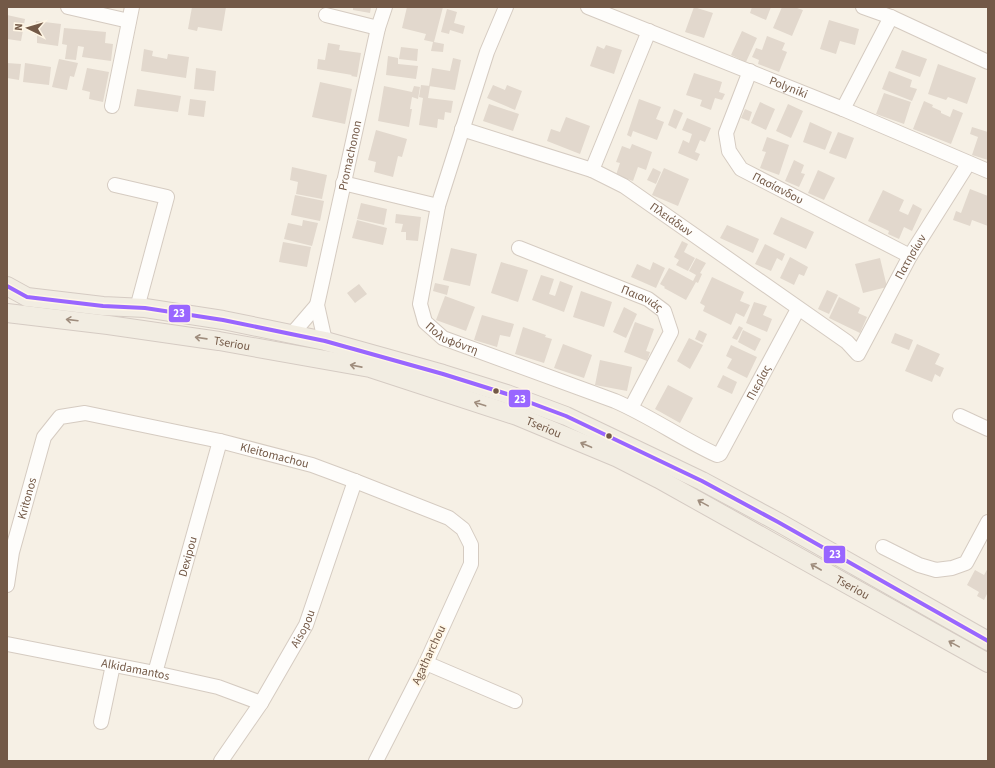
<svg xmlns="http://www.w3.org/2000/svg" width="995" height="768" font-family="'Source Sans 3',sans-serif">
  <rect width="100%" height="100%" fill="#f6f0e5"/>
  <path fill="#e2d8cd" d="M192,7H226L222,31L198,27L197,31L188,29Z
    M353,7H371L370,13L353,10Z
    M407,7H443L434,42L444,44L443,52L431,51L433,42L424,40L426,34L402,28Z
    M694,7L713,13L704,38L685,32Z
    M752,7H771L766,20L750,13Z
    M782,7H794L803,10L792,36L773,28Z
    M447,9L457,12L454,23L465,26L463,34L450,30L449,34L441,32Z
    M7,15L25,19L21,41L7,39Z
    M829,20L859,29L855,45L840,41L836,54L820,49Z
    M36,21L61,24L58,46L37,43V35H35Z
    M64,28L106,32L105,43L113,44L111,61L82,57L84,47L78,46L76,60L65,59L67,45L62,44Z
    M742,31L757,38L746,62L731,55Z
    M767,36L785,43L782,50L787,52L779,72L758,64L759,60L752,57L756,48L762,50Z
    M328,43L340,45L339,50L361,53L357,77L351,76L352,75L317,69L318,59L325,60Z
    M606,45L622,50L614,74L590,66L597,46L604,49Z
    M401,47L418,49L417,61L399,59Z
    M144,49L153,51L152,56L167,59L168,54L189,57L186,78L141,71Z
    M902,50L927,59L920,77L895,68Z
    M388,56L398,58V64L418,66L416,79L386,75Z
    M453,58L461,60L455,90L429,86L432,68L450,71Z
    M59,59L78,63L74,77L70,76L67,90L52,87Z
    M7,63L21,64L19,80L7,78Z
    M25,63L51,67L49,85L23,82Z
    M938,64L976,78L967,104L948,97L946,100L928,94Z
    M87,68L109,72L103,102L89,99L90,92L82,90Z
    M196,68L216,71L214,91L194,89Z
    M889,71L912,80L910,87L917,89L912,101L882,89Z
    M694,73L722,82L719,92L725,94L722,100L715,98L711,110L700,106L702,100L686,95Z
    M320,82L352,89L345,124L312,117Z
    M421,85L430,86L428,98L453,101L451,113L445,112L444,120L438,119L437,128L419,125L423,98L419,97Z
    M493,85L505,90L507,85L522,91L515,110L487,98Z
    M384,86L412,92L414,86L420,87L418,99L412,97L410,109H412L409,127L378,121Z
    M137,89L181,96L178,112L134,106Z
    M884,93L911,102L904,124L876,114Z
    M190,99L206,101L204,117L188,115Z
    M639,99L661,107L656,119L664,122L657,140L633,131L631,137L627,135Z
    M924,101L933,105L932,107L941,111V113L950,117L953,109L963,113L951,144L913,129Z
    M760,102L775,109L766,130L751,123Z
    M489,104L519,114L513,131L483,121Z
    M788,104L803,111L791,138L776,131Z
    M674,109L683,113L676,129L668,125Z
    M745,109L752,112L749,121L741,118Z
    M566,117L590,126L580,154L547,141L551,129L560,132Z
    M687,118L711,128L705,142L700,140L695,152L700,154L697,161L678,153L683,140L689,143L692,134L682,130Z
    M810,122L832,132L825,150L803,142Z
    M972,127L988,132V160L972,155L978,137L970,134Z
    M376,130L407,139L402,157L398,156L393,177L374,172L376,162L368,160Z
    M838,132L854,138L846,159L829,153Z
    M767,137L789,145L779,175L760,168L766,152L762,151Z
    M632,144L652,152L646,170L638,167L633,181L616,175L620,163L616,162L622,146L630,149Z
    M794,160L804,165L801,173L805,174L799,187L785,181Z
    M292,167L327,175L322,199L296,194L298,182L290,180Z
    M653,168L661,172L656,184L647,180Z
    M664,168L689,179L678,206L652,195Z
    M818,170L835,178L824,200L808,193Z
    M970,189L988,196V226L972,220L970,226L953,220L956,211L961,213Z
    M883,190L904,200L899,211L908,215L913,204L922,209L912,231L904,227L899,239L888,234L889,231L868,221Z
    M295,195L324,201L320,221L291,215Z
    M361,203L387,209L384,225L357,219Z
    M396,214L421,217L418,241L406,240V232H401L403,224L395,223Z
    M781,217L814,232L806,249L773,234Z
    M303,220L318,223L312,246L284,239L288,223L302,226Z
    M357,220L387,228L383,245L352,238Z
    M727,225L759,239L753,253L720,238Z
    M682,241L688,244L684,252L695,258L688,271L676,265L679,260L674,257Z
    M283,242L311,247L307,267L279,262Z
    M765,244L785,254L782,261L777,258L771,271L755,264Z
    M451,248L477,254L470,286L443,280Z
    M790,257L808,267L804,276L799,274L794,285L780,278Z
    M696,258L706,263L700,273L702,274L698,283L696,282L686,300L664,288L665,287L660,284L669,268L693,281L696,275L689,271Z
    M880,258L887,287L863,293L855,264Z
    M501,262L528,270L518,302L491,293Z
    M653,262L665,268L656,288L631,277L637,264L650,270Z
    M541,275L554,279L549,294L555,296L560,281L573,286L564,312L532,300Z
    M712,277L744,292L740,301L750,305L744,317L736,313L731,325L703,311L705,306L700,303Z
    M435,283L449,286L447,295L433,291Z
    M359,284L367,294L355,303L347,293Z
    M827,290L838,295L829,314L818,309Z
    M581,291L612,302L604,327L573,317Z
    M445,296L475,307L466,331L436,320Z
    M839,297L860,308L858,313L867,317L860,333L829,318Z
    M754,302L767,306L763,315L772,319L767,332L746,323Z
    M624,307L637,314L626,338L613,332Z
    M482,315L514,324L510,337L500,335L497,347L474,340Z
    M635,322L654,329L646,351L650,352L647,361L624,352Z
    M739,326L743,328L737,340L732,338Z
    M523,327L546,335L545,337L552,339L544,363L515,354Z
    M699,330L707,334L703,343L695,339Z
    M743,330L761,339L755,351L738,342Z
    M895,333L913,340L909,350L891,343Z
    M689,338L703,345L690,369L677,361Z
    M563,344L592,355L584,378L554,368Z
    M917,344L940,354L935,364L944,368L940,377L935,374L932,382L905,371Z
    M731,345L757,357L747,378L727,368L732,359L726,356Z
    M600,360L632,367L627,391L595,385Z
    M723,375L737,382L732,394L717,387Z
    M668,385L693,398L680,423L655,409Z
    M988,568V592L984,600L977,596L979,592L967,585L975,570L984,575Z"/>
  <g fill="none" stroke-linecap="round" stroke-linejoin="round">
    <g stroke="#d5cbc1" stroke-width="16">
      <g id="minor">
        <path d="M68,7L129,21"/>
        <path id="s1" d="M506,7L487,52L438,206L420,304L425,322L443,338L615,401C650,416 682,439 717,455L720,454L798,309"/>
        <path id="s2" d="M588,7L843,109L988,171"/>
        <path d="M863,7L891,17L988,62"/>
        <path d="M326,15L378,28"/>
        <path id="s3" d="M750,71L726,133L729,151L741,169L910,256"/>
        <path d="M112,106L132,7"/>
        <path d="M843,109L891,17"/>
        <path id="s4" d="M462,129L592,170L624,186L847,342L858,354L910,256L968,164"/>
        <path d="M592,170L649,31"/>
        <path d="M343,183L438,206"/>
        <path d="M115,185L167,197L137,308"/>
        <path id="s5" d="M519,248L648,299L664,311L671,332L631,408"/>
        <path d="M292,334L317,305"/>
        <path id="s6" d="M325,341L317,305L378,28L385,7"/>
        <path d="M960,416L988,429"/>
        <path d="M883,547L919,565L936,570L952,568L966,563L988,522"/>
        <path id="s7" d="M7,585L12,552L44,437L60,417L85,413L220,441L312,465L355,481L449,518L463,529L471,545V564L426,663L376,761"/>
        <path id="s8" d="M7,644L155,673L218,687L261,703"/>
        <path d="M426,663L515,701"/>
        <path id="s9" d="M155,673L220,441"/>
        <path d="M101,722L113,665"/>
        <path id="s10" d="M221,761L261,703L306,625L355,481"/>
      </g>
    </g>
    <g stroke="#d5cbc3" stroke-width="20">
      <g id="major">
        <path d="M7,286L27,297L103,306L145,308L223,320L325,341L443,374L507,394L566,416L702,481L778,522L988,641"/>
        <path id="s11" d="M7,313L108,325L219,341L370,368L517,416L618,458L659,479L988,663"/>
      </g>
    </g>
    <use href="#minor" stroke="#fefdfb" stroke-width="14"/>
    <use href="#major" stroke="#f2ede2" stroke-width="18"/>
    <g stroke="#fff6e5" stroke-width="7">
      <path id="bus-1" d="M7,286L27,297L103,306L145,308L223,320L325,341L443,374L507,394L566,416L702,481L778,522L988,641"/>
    </g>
    <use href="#bus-1" stroke="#96f" stroke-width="4"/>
  </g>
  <defs><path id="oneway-shaft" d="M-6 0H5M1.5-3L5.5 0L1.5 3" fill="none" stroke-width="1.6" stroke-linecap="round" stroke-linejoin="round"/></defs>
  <g stroke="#9f8d7d">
    <use href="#oneway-shaft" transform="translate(72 320) rotate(-173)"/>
    <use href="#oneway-shaft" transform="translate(201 338) rotate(-172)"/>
    <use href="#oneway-shaft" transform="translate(356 366) rotate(-169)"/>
    <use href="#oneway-shaft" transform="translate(480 404) rotate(-162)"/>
    <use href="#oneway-shaft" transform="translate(586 445) rotate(-157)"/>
    <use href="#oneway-shaft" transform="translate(703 503) rotate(-151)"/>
    <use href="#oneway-shaft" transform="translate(816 567) rotate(-150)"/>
    <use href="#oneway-shaft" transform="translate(954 644) rotate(-151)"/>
  </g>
  <g fill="#735947" stroke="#fff6e5" stroke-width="1.5">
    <circle cx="496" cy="391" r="3.5"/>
    <circle cx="609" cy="436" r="3.5"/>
  </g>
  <g text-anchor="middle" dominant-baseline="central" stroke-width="3.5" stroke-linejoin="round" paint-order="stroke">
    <g font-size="12" fill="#735947" stroke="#fff6e5">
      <text stroke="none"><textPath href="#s2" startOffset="216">Polyniki</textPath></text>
      <text stroke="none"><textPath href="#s6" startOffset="190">Promachonon</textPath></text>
      <text stroke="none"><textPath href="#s3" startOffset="148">Πασίανδου</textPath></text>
      <text stroke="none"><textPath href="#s4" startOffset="230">Πλειάδων</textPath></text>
      <text stroke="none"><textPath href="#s4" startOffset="571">Πατησίων</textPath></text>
      <text stroke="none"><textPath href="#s5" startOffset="133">Παιανιάς</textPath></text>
      <text stroke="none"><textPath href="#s1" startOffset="361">Πολυφόντη</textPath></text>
      <text stroke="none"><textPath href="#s11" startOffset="227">Tseriou</textPath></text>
      <text stroke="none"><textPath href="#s1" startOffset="736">Πιερίας</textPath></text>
      <text stroke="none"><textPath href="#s11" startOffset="551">Tseriou</textPath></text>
      <text stroke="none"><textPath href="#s7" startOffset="398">Kleitomachou</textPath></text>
      <text stroke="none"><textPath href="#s7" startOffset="89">Kritonos</textPath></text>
      <text stroke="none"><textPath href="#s9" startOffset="121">Dexipou</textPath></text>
      <text stroke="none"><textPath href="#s11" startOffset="899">Tseriou</textPath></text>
      <text stroke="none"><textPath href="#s10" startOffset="156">Aisopou</textPath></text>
      <text transform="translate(429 655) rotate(-65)">Agatharchou</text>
      <text stroke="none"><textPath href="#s8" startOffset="131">Alkidamantos</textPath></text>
    </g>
  </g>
  <g stroke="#fff6e5" stroke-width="1.5">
    <rect x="168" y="304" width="23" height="19" rx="4" fill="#96f"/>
    <rect x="508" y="389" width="23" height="19" rx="4" fill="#96f"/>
    <rect x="823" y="545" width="23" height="19" rx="4" fill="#96f"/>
  </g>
  <g font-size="11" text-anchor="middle" font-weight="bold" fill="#fff">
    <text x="179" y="317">23</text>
    <text x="520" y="403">23</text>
    <text x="835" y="558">23</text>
  </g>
  <rect width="995" height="768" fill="none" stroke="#735947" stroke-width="16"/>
  <g transform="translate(28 28) rotate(275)" stroke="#fff6e5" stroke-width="3" paint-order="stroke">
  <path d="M0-3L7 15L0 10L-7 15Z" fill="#735947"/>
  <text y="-6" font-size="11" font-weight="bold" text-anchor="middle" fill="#735947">N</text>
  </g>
</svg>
